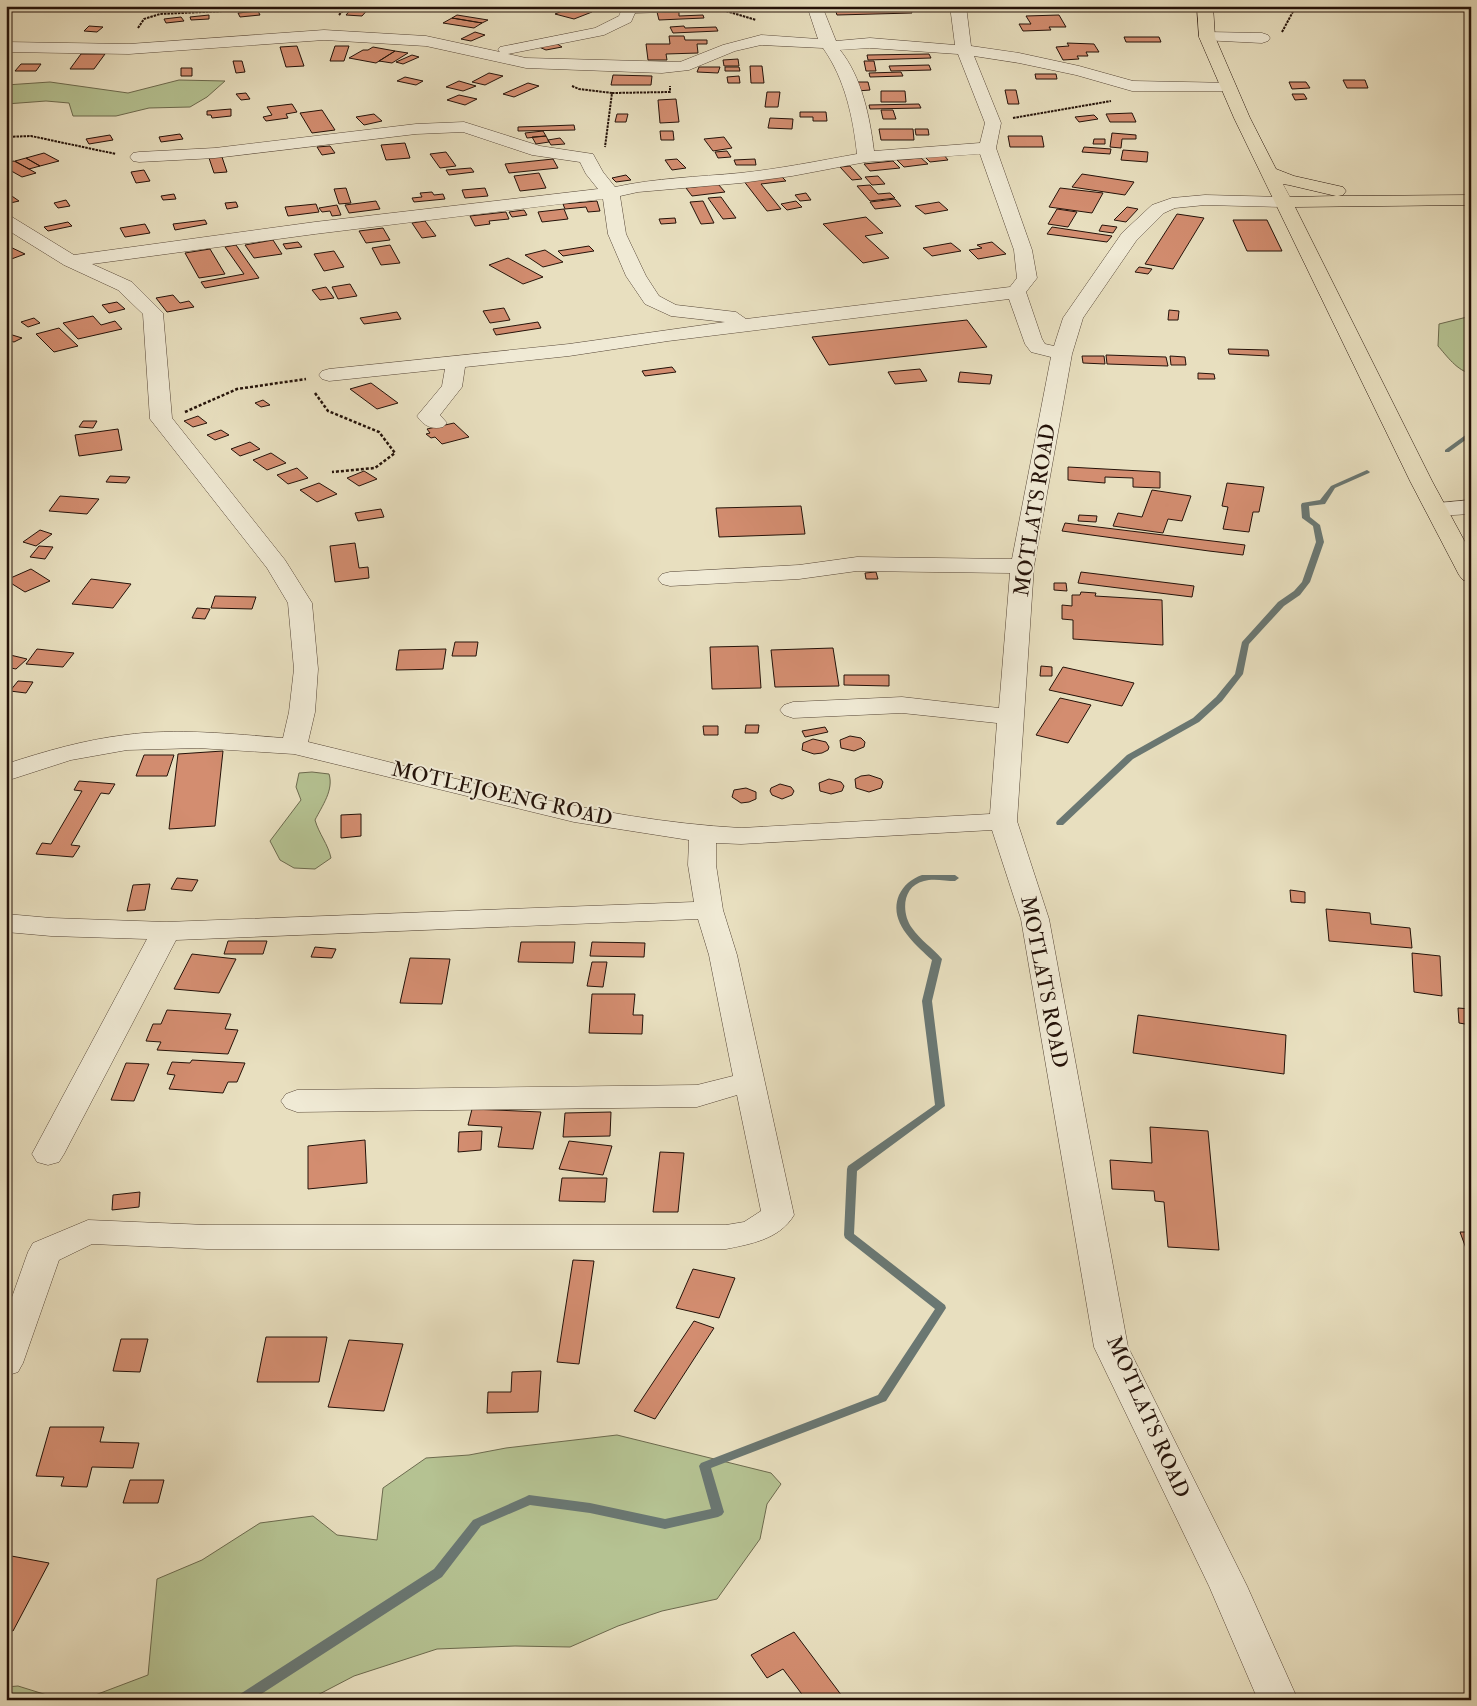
<svg xmlns="http://www.w3.org/2000/svg" width="1477" height="1706" font-family="'IM FELL Double Pica',serif">
  <rect width="100%" height="100%" fill="#e8dfbf"/>
  <filter id="stains"><feTurbulence type="fractalNoise" baseFrequency=".004" numOctaves="4"/><feColorMatrix values="0 0 0 0 .2 0 0 0 0 .09 0 0 0 0 .02 0 0 0 .5 -.17"/></filter>
  <radialGradient id="worn" r=".72"><stop offset=".6" stop-color="#630" stop-opacity="0"/><stop offset="1" stop-color="#630" stop-opacity=".3"/></radialGradient>
  <path fill="#b5c292" stroke="#6c6a4e" d="M179,80L225,81L207,97L190,107L149,108L116,116H73L69,103L46,101L6,104V85L50,82L128,93Z
    M1471,316V373C1458,372 1446,355 1438,346L1439,324Z
    M312,772L329,774C334,790 322,806 315,820C319,834 328,844 331,858L315,869L294,868L280,860L270,841L301,800L296,787L299,773Z
    M617,1435L771,1473L781,1484L767,1504L760,1539L717,1599L662,1611L618,1626L570,1647L515,1646L437,1649L354,1676L308,1700H82L148,1675L157,1579L202,1560L260,1523L313,1516L337,1535L377,1540L383,1488L426,1458L469,1455L506,1448Z
    M18,1686L63,1700H6V1687Z"/>
  <g fill="none" stroke-linecap="round" stroke-linejoin="round">
    <path fill="#6a7772" fill-rule="evenodd" d="M1471,431V436L1449,452H1445V450Z
      M1367,470L1370,472L1369,473L1335,488L1325,504L1309,506L1310,517L1320,525L1324,542L1310,582L1300,595L1284,606L1249,644L1243,674L1222,701L1199,722L1133,759L1063,825H1057L1056,823L1057,821L1127,755L1193,718L1216,697L1235,674L1242,642L1278,602L1294,591L1302,582L1316,542L1313,526L1302,518L1301,505L1302,503L1320,500L1331,486Z
      M922,875H955L959,878L955,881C946,881 933,878 924,881C902,886 901,913 912,928C920,940 933,948 942,959L932,1001L945,1106L857,1171L854,1234L945,1305L946,1308L886,1401L711,1468L724,1512L722,1515L718,1517L665,1529L590,1513L530,1505L481,1526L442,1577L252,1700H235L237,1696L434,1569L473,1520L525,1497L529,1495L590,1503L665,1519L711,1509L699,1466L701,1463L878,1395L935,1309L845,1238L844,1235L847,1169L848,1166L935,1105L922,1001L932,960C914,943 888,922 899,895C904,885 911,879 922,875Z"/>
  </g>
  <path fill="#d38d70" stroke="#241209" d="M354,6H356L370,7L362,16L346,15Z
    M834,6H909L912,13L837,15Z
    M1061,6H1100L1101,8H1061Z
    M312,7L311,11H280L281,8Z
    M572,7L592,12L574,19L555,14Z
    M258,11L260,15L240,17L238,13Z
    M657,12H679V16L703,15L704,18L659,20Z
    M209,15V19L191,20L190,17Z
    M457,15L488,20L482,23L452,18Z
    M1059,15L1066,27H1049L1051,30L1023,31L1019,24H1031L1026,16Z
    M181,17L184,21L166,23L164,19Z
    M452,18L482,23L474,28L443,23Z
    M89,26L103,27L97,32L84,31Z
    M684,26L685,28L716,27L718,31L673,33L670,27Z
    M475,32L485,35L471,41L461,39Z
    M669,36H684L685,40H707V44H697L698,53L666,54L667,60H648L646,44H670Z
    M1124,37H1159L1161,42H1126Z
    M556,43L562,47L546,50L539,47Z
    M1067,43L1094,44L1099,52H1086L1088,56H1077L1079,59L1063,60L1056,47L1069,46Z
    M297,46L304,66L286,67L280,47Z
    M335,46H349L344,61H330Z
    M373,47L395,51L376,63L349,58L363,50H368Z
    M395,51L408,53L392,63L379,61Z
    M81,54H105L94,69H70Z
    M929,54L931,58L868,60L867,55Z
    M412,55L419,57L403,64L396,62Z
    M738,59L739,66H724L723,60Z
    M233,61H242L245,72L236,73Z
    M864,61H874L876,71H866Z
    M21,64H41L36,71H15Z
    M929,65L931,70L891,71L889,66Z
    M750,66H762L764,83H751Z
    M699,67H720L718,73L697,72Z
    M725,67H739L740,71H725Z
    M181,68H192V76H181Z
    M901,72L903,76L870,77L869,73Z
    M489,73L503,76L485,85L472,82Z
    M1035,74H1056L1057,79H1036Z
    M613,75L652,76L651,85H611Z
    M739,76L740,83H728L727,77Z
    M405,77L423,81L416,85L397,81Z
    M1343,80H1365L1368,88H1347Z
    M459,81L476,86L463,91L446,87Z
    M855,82H868L870,90L857,91Z
    M1289,82H1306L1310,88L1292,89Z
    M528,83L539,86L514,97L503,94Z
    M1005,90H1016L1019,104H1008Z
    M881,91H905L906,102H881Z
    M767,92H780L778,107H765Z
    M246,93L250,99L241,100L236,94Z
    M1292,94H1304L1307,99L1295,100Z
    M459,95L477,99L465,105L447,100Z
    M676,99L679,122L660,123L658,100Z
    M292,104L297,112L286,114L288,118L266,121L263,117L272,115L267,107Z
    M919,104L921,108L870,109L869,105Z
    M231,109V116L212,118L211,115H207V111Z
    M322,110L335,130L312,133L300,113Z
    M881,110H893L896,119H883Z
    M800,112H826L827,121H813V117H800Z
    M1132,113L1136,122H1110L1106,114Z
    M374,114L382,121L364,125L356,117Z
    M617,114H628L626,122H615Z
    M1094,115L1098,119L1079,122L1075,117Z
    M770,118L793,119L792,129L768,128Z
    M574,125L575,130L518,131V127Z
    M879,129H913L914,140H881Z
    M915,129H928L929,135H916Z
    M543,131L546,136L527,138L525,133Z
    M660,131H673L674,140H661Z
    M1112,133L1136,135V139H1122L1121,148L1110,147Z
    M180,134L183,139L161,142L159,137Z
    M110,135L113,140L89,144L86,139Z
    M546,136L549,142L536,144L532,137Z
    M1008,136H1042L1044,147H1010Z
    M724,137L732,148L713,151L704,139Z
    M560,138L565,144L551,145L548,140Z
    M1094,139H1105V144H1093Z
    M405,143L410,158L386,160L381,145Z
    M330,146L335,153L322,155L317,147Z
    M1084,147L1111,149L1110,154L1082,152Z
    M1123,150L1148,152L1147,162L1121,160Z
    M727,151L731,157L718,158L715,152Z
    M446,152L456,166L440,168L430,154Z
    M44,153L59,161L40,166L26,158Z
    M944,155L948,160L930,162L925,157Z
    M222,157L227,172L214,173L209,158Z
    M26,158L40,166L29,169L15,161Z
    M921,158L928,164L904,167L897,160Z
    M553,159L558,168L509,173L505,164Z
    M677,159L686,168L672,170L665,160Z
    M755,159L756,165H736L734,160Z
    M14,161L29,169L36,173L22,177L6,168V163Z
    M893,161L900,168L870,171L864,164Z
    M850,166L862,179L852,180L840,167Z
    M471,168L474,172L449,175L446,170Z
    M144,170L150,181L136,183L131,172Z
    M539,173L546,188L520,191L514,176Z
    M1082,174L1134,182L1125,195L1072,187Z
    M626,175L631,180L616,182L612,178Z
    M781,176L786,181L761,184L781,209L767,211L743,180Z
    M878,176L885,184L872,185L865,177Z
    M718,184L725,192L692,196L686,188Z
    M870,185L878,194L890,193L895,198L870,201L857,186Z
    M346,188L351,203L339,204L334,189Z
    M485,188L488,196L465,198L462,190Z
    M1060,188L1103,193L1092,213L1049,207Z
    M6,192L19,201L6,204Z
    M432,192L434,195L443,194L445,199L414,202L412,198L422,197L420,193Z
    M806,193L811,200L800,201L795,195Z
    M174,194L176,199L163,200L161,196Z
    M721,197L736,218L723,219L708,198Z
    M895,199L901,206L875,209L870,202Z
    M66,200L70,206L58,208L54,203Z
    M376,201L380,209L349,213L345,205Z
    M597,201L600,211L588,212L586,207L565,209L563,204Z
    M703,201L714,223L701,224L690,202Z
    M796,201L802,207L787,210L781,204Z
    M236,202L238,207L227,209L225,203Z
    M939,202L948,210L925,214L915,206Z
    M316,204L319,212L288,216L285,207Z
    M337,205L341,215L332,216L330,211L322,212L319,208Z
    M1127,207L1138,209L1126,222L1114,220Z
    M564,209L568,219L542,222L538,212Z
    M1057,209L1077,212L1068,227L1048,224Z
    M524,210L527,215L512,217L509,212Z
    M506,212L509,219L489,221L490,224L475,226L470,216Z
    M1177,214L1204,218L1173,269L1145,264Z
    M866,217L883,233L865,236L889,258L863,263L823,224Z
    M675,218L676,223L661,224L659,219Z
    M205,220L207,224L175,230L173,224Z
    M1233,220H1267L1282,251H1247Z
    M425,221L436,236L422,238L412,223Z
    M68,222L72,226L48,231L44,227Z
    M145,224L150,233L125,237L120,228Z
    M1102,225L1117,227L1113,233L1099,231Z
    M1052,227L1112,236L1107,242L1047,234Z
    M383,228L390,240L366,243L359,231Z
    M273,240L282,254L254,258L245,245Z
    M298,242L302,247L286,249L283,244Z
    M992,242L1006,254L978,259L969,250L982,248L977,245Z
    M951,243L961,251L932,256L923,248Z
    M6,245L25,254L6,261Z
    M236,245L259,278L205,288L201,282L244,274L225,247Z
    M390,245L400,263L381,265L372,248Z
    M589,246L594,251L563,256L558,251Z
    M210,249L225,274L199,278L185,253Z
    M545,250L563,262L543,267L525,255Z
    M334,251L344,267L324,271L314,254Z
    M508,258L543,277L523,284L489,265Z
    M1139,267L1152,269L1148,274L1135,272Z
    M350,284L357,296L338,299L332,287Z
    M326,287L334,298L320,300L312,290Z
    M173,295L180,303L189,301L194,307L167,312L156,298Z
    M117,302L125,309L109,313L102,305Z
    M504,308L510,320L490,323L483,311Z
    M1169,310L1179,311L1178,320H1168Z
    M397,312L401,319L364,324L360,318Z
    M93,316L101,325L115,321L122,329L78,339L63,323Z
    M34,318L40,323L28,327L21,322Z
    M967,320L987,347L829,365L812,337Z
    M538,322L541,328L496,335L493,329Z
    M59,328L78,346L54,352L36,334Z
    M6,333L22,338L14,342L6,340Z
    M1228,349L1268,350L1269,356L1229,354Z
    M1106,355L1166,357L1168,366L1107,364Z
    M1082,356H1104L1105,364L1083,363Z
    M1170,356L1185,357L1186,365H1171Z
    M672,367L676,372L645,376L642,371Z
    M920,369L927,381L895,384L888,372Z
    M960,372L992,375L990,384L958,382Z
    M1198,373L1214,374L1215,379H1198Z
    M371,383L398,403L377,409L350,389Z
    M263,400L270,405L261,407L255,403Z
    M198,416L207,423L193,427L184,421Z
    M83,421H97L93,428L79,427Z
    M454,423L469,437L442,444L435,437L431,438L426,434L430,433L427,429Z
    M118,429L122,450L79,456L75,435Z
    M221,430L229,435L215,440L207,435Z
    M250,442L260,449L240,456L231,449Z
    M271,453L286,463L267,470L253,460Z
    M1068,467L1160,472V488L1133,487V478L1105,477V483L1068,480Z
    M297,468L308,478L288,484L277,475Z
    M364,471L377,479L359,486L347,478Z
    M110,476L130,477L126,483L106,482Z
    M319,483L337,494L317,502L300,490Z
    M1227,483L1264,487L1259,512H1253L1249,532L1223,529L1228,507L1222,506Z
    M1152,490L1191,496L1182,521L1168,519L1163,533L1113,526L1118,513L1142,517Z
    M60,496L99,499L87,514L49,511Z
    M801,506L805,534L719,537L716,508Z
    M381,509L384,517L358,521L355,513Z
    M1079,515L1097,516L1096,522L1078,521Z
    M1065,523L1245,545L1243,555L1209,551L1062,531Z
    M40,530L52,534L36,546L23,542Z
    M355,543L359,568L368,567L369,578L335,582L330,546Z
    M39,546L53,547L45,559L30,557Z
    M31,569L50,581L25,592L6,580Z
    M876,572L878,579H866L865,573Z
    M1081,572L1194,586L1192,597L1078,583Z
    M91,579L131,584L113,608L72,604Z
    M1054,583H1066L1067,591L1054,590Z
    M1081,592L1096,593L1095,596L1162,600L1163,645L1073,639V620L1062,619V605L1072,606V595H1080Z
    M215,596L256,597L252,609L211,608Z
    M197,608L210,609L205,619L192,618Z
    M455,642H478L476,656H452Z
    M758,646L761,688L712,689L710,647Z
    M833,648L839,686L775,687L771,650Z
    M37,649L74,653L63,667L26,664Z
    M446,649L443,669L396,670L399,650Z
    M6,654L27,659L16,669L6,667Z
    M1041,666L1052,667V676H1040Z
    M1063,667L1134,683L1122,706L1049,690Z
    M844,675H889V686L844,685Z
    M18,681L33,682L26,693L10,691Z
    M1060,698L1091,705L1068,743L1036,735Z
    M746,725H759L758,733H745Z
    M703,726H718V735H704Z
    M825,727L828,732L805,737L802,731Z
    M850,736L861,738L865,742L864,747L854,751L841,748L840,740Z
    M813,739L826,742L829,747L828,750L822,753L814,754L802,750L803,743Z
    M223,751L215,826L169,829L178,754Z
    M144,755H174L167,776H136Z
    M869,775L881,779L883,782L881,788L869,792L856,788L855,779L861,776Z
    M829,779L841,782L844,786L842,791L831,794L820,791L819,783Z
    M79,781L115,784L109,794L101,793L71,845L80,846L73,857L36,854L42,843L51,844L82,791L74,790Z
    M780,784L791,787L794,791L792,795L782,799L772,795L770,791L771,788Z
    M746,788L756,792V799L749,802L741,803L732,797L734,790Z
    M361,814V836L341,838V815Z
    M177,878L198,880L192,891L171,889Z
    M150,884L145,910L127,911L133,885Z
    M1290,890L1305,892V903L1291,902Z
    M1326,909L1370,913L1371,924L1410,928L1412,948L1329,941Z
    M228,941H267L263,954H224Z
    M521,942H575L573,963L518,962Z
    M592,942L645,943L644,957L590,956Z
    M315,947L336,949L332,958L311,957Z
    M1412,953L1440,956L1442,996L1414,992Z
    M192,954L236,959L219,993L174,989Z
    M410,958L450,959L442,1004L400,1003Z
    M592,962H607L603,987L587,986Z
    M592,994H635L633,1015H643L642,1034L589,1033Z
    M1458,1008L1471,1009V1025L1459,1023Z
    M167,1010L231,1014L225,1029L238,1030L228,1054L157,1050L161,1042L146,1041L153,1024H161Z
    M1138,1015L1286,1035L1284,1074L1133,1053Z
    M192,1060L245,1063L237,1082H228L223,1093L169,1089L175,1075L167,1074L172,1062L190,1063Z
    M126,1063L149,1064L134,1101L111,1100Z
    M472,1109L541,1112L533,1149L498,1147L502,1127L468,1125Z
    M611,1112L610,1136L563,1137L565,1113Z
    M1150,1127L1208,1131L1219,1250L1168,1247L1164,1202L1155,1201L1154,1191L1112,1189L1110,1160L1152,1163Z
    M482,1131L481,1150L458,1152L459,1132Z
    M365,1140L367,1183L308,1189V1146Z
    M569,1141L612,1146L603,1175L559,1169Z
    M660,1152L684,1153L678,1212H653Z
    M562,1178H607L605,1202L559,1201Z
    M140,1192L139,1207L112,1210L113,1195Z
    M1460,1232H1471V1262Z
    M573,1260L594,1261L579,1364L557,1362Z
    M693,1269L735,1278L719,1318L676,1308Z
    M694,1321L714,1328L655,1419L634,1411Z
    M266,1337H327L319,1382H257Z
    M121,1339H148L140,1372L113,1371Z
    M349,1340L403,1344L384,1411L328,1407Z
    M541,1371L538,1412L487,1413L488,1392H511L512,1372Z
    M50,1427H104L100,1442L139,1443L133,1468L92,1467L87,1487L61,1486L64,1477L36,1476Z
    M130,1480H164L158,1503H123Z
    M6,1555L49,1563L13,1631L6,1630Z
    M794,1632L845,1700H799L804,1697L783,1669L767,1678L751,1655Z"/>
  <g fill="none" stroke-linecap="round" stroke-linejoin="round">
    <g stroke="#554536" stroke-width="1">
      <path id="minor" d="M623,6H703L701,9L696,11L635,13L631,22L604,35L508,54L526,58L680,62L723,45L761,35L818,39L807,6H822L836,41L870,38L955,45L950,6H966L971,46L1019,53L1079,66L1133,81L1234,83L1236,86L1234,89L1228,91H1132L1076,75L1019,63L974,56L1001,123L996,148L1032,250L1037,278L1026,292L1042,339L1045,344L1054,346L1063,318L1122,233L1152,205L1172,198L1205,195L1283,197L1289,198L1292,202L1289,206L1283,207L1205,205L1175,208L1164,213L1136,241L1083,318L1072,354L1034,566L1017,821L1049,919L1128,1347L1247,1586L1298,1700H1258L1209,1586L1094,1347L1021,919L992,830L741,844L716,843V865L723,910L737,955L794,1215C780,1239 751,1244 726,1249H207L92,1244L59,1260L23,1363L18,1372L6,1376V1314L28,1252L33,1243L88,1220L207,1225H726L744,1222L761,1211L737,1095L697,1107L297,1112L286,1108L281,1101L286,1094L297,1090L697,1085L733,1076L709,955L698,919L176,940L64,1154L59,1162L48,1165L37,1162L32,1154L147,939L51,936L6,932V914L51,918L166,922L694,902L688,865L689,840L574,822L294,754L198,748L127,750L71,760L6,781V764C46,751 84,740 125,735C175,728 233,734 283,738L289,712L294,669L288,603L267,568L150,419L143,314L118,290L64,265L6,229V216L12,217L74,255L315,222L598,189L586,174L580,162L532,155L463,132L416,134L215,158L139,162L133,161L130,157L133,153L139,152L215,148L416,124L464,122L540,146L593,154L603,172L615,187C656,178 698,177 740,173C779,169 818,161 857,154C853,117 845,79 823,48L761,45L735,51L689,70L662,73L526,68L426,46L324,40L129,54L6,52V42L129,44L324,30L426,36L500,52L498,50L500,47L595,28L619,16ZM870,48L958,54L985,123L980,143L874,151C870,118 862,77 840,50ZM980,154L1014,250L1017,278L1010,287L746,319L736,312L676,305L659,296L646,276L626,234L620,196L638,192L741,183L792,176L866,162ZM603,199L608,234L626,276L645,304L671,316L725,322L569,344L329,369L322,371L319,375L322,379L329,381L445,369L442,386L417,416C424,426 432,430 443,427L447,423L440,415L462,387L465,367L569,356L668,341L1009,299L1025,344L1031,352L1051,357L1012,559L857,557L799,565L670,572L662,574L658,579L662,584L670,586L799,579L857,571L1010,573L999,708L902,697L793,702L784,705L780,710L784,715L793,718L902,713L997,723L990,814L741,828C594,820 450,776 308,742L315,712L318,669L312,603L285,560L172,418L163,313L132,282L92,264L315,234Z
        M1207,32L1262,33L1268,35L1270,38L1268,41L1262,43L1202,40L1199,37L1202,34Z
        M1471,500V514L1436,516L1428,514L1425,509L1428,504Z"/>
    </g>
    <g stroke="#241209" stroke-width="1">
      <path id="major" d="M1197,6H1213L1215,37L1250,118L1276,169L1294,176L1343,187L1346,191L1343,195L1338,196L1471,195V205L1295,207L1432,481L1471,553V582L1463,580L1459,575L1410,481L1234,118L1199,37ZM1283,184L1289,185L1336,196L1290,197Z"/>
    </g>
    <path stroke="#241209" stroke-width="2" stroke-dasharray="2.5 1" stroke-linecap="butt" d="M716,8L756,20
      M339,15L347,6
      M138,28L144,19L160,14L246,10
      M1282,32L1296,6
      M572,86L579,89L612,93L605,147
      M612,93L670,92V86
      M1013,118L1111,101
      M6,137L31,136L116,154"/>
    <path stroke="#241209" stroke-width="2.5" stroke-dasharray="3 2" stroke-linecap="butt" d="M315,393L328,411L379,432L395,453L375,468L332,472
      M185,412L237,389L306,379"/>
    <use href="#minor" fill="#f0ead5" fill-rule="evenodd"/>
    <use href="#major" fill="#e8dfbf" fill-rule="evenodd"/>
  </g>
  <g text-anchor="middle" dominant-baseline="central" stroke-width="4" stroke-linejoin="round" paint-order="stroke">
    <g font-size="21" fill="#241209" stroke="#f0ead5">
      <text transform="translate(1035 510) rotate(-81)">MOTLATS ROAD</text>
      <text transform="translate(502 794) rotate(13)">MOTLEJOENG ROAD</text>
      <text transform="translate(1044 982) rotate(79)">MOTLATS ROAD</text>
      <text transform="translate(1148 1417) rotate(66)">MOTLATS ROAD</text>
    </g>
  </g>
  <rect width="1477" height="1706" fill="none" stroke="#e8dfbf" stroke-width="25"/>
  <rect x="8" y="8" width="1462" height="1691" fill="none" stroke="#241209" stroke-width="2.5"/>
  <rect x="12" y="12" width="1452" height="1681" fill="none" stroke="#241209"/>
  <rect width="100%" height="100%" filter="url(#stains)"/>
  <rect width="100%" height="100%" fill="url(#worn)"/>
</svg>
